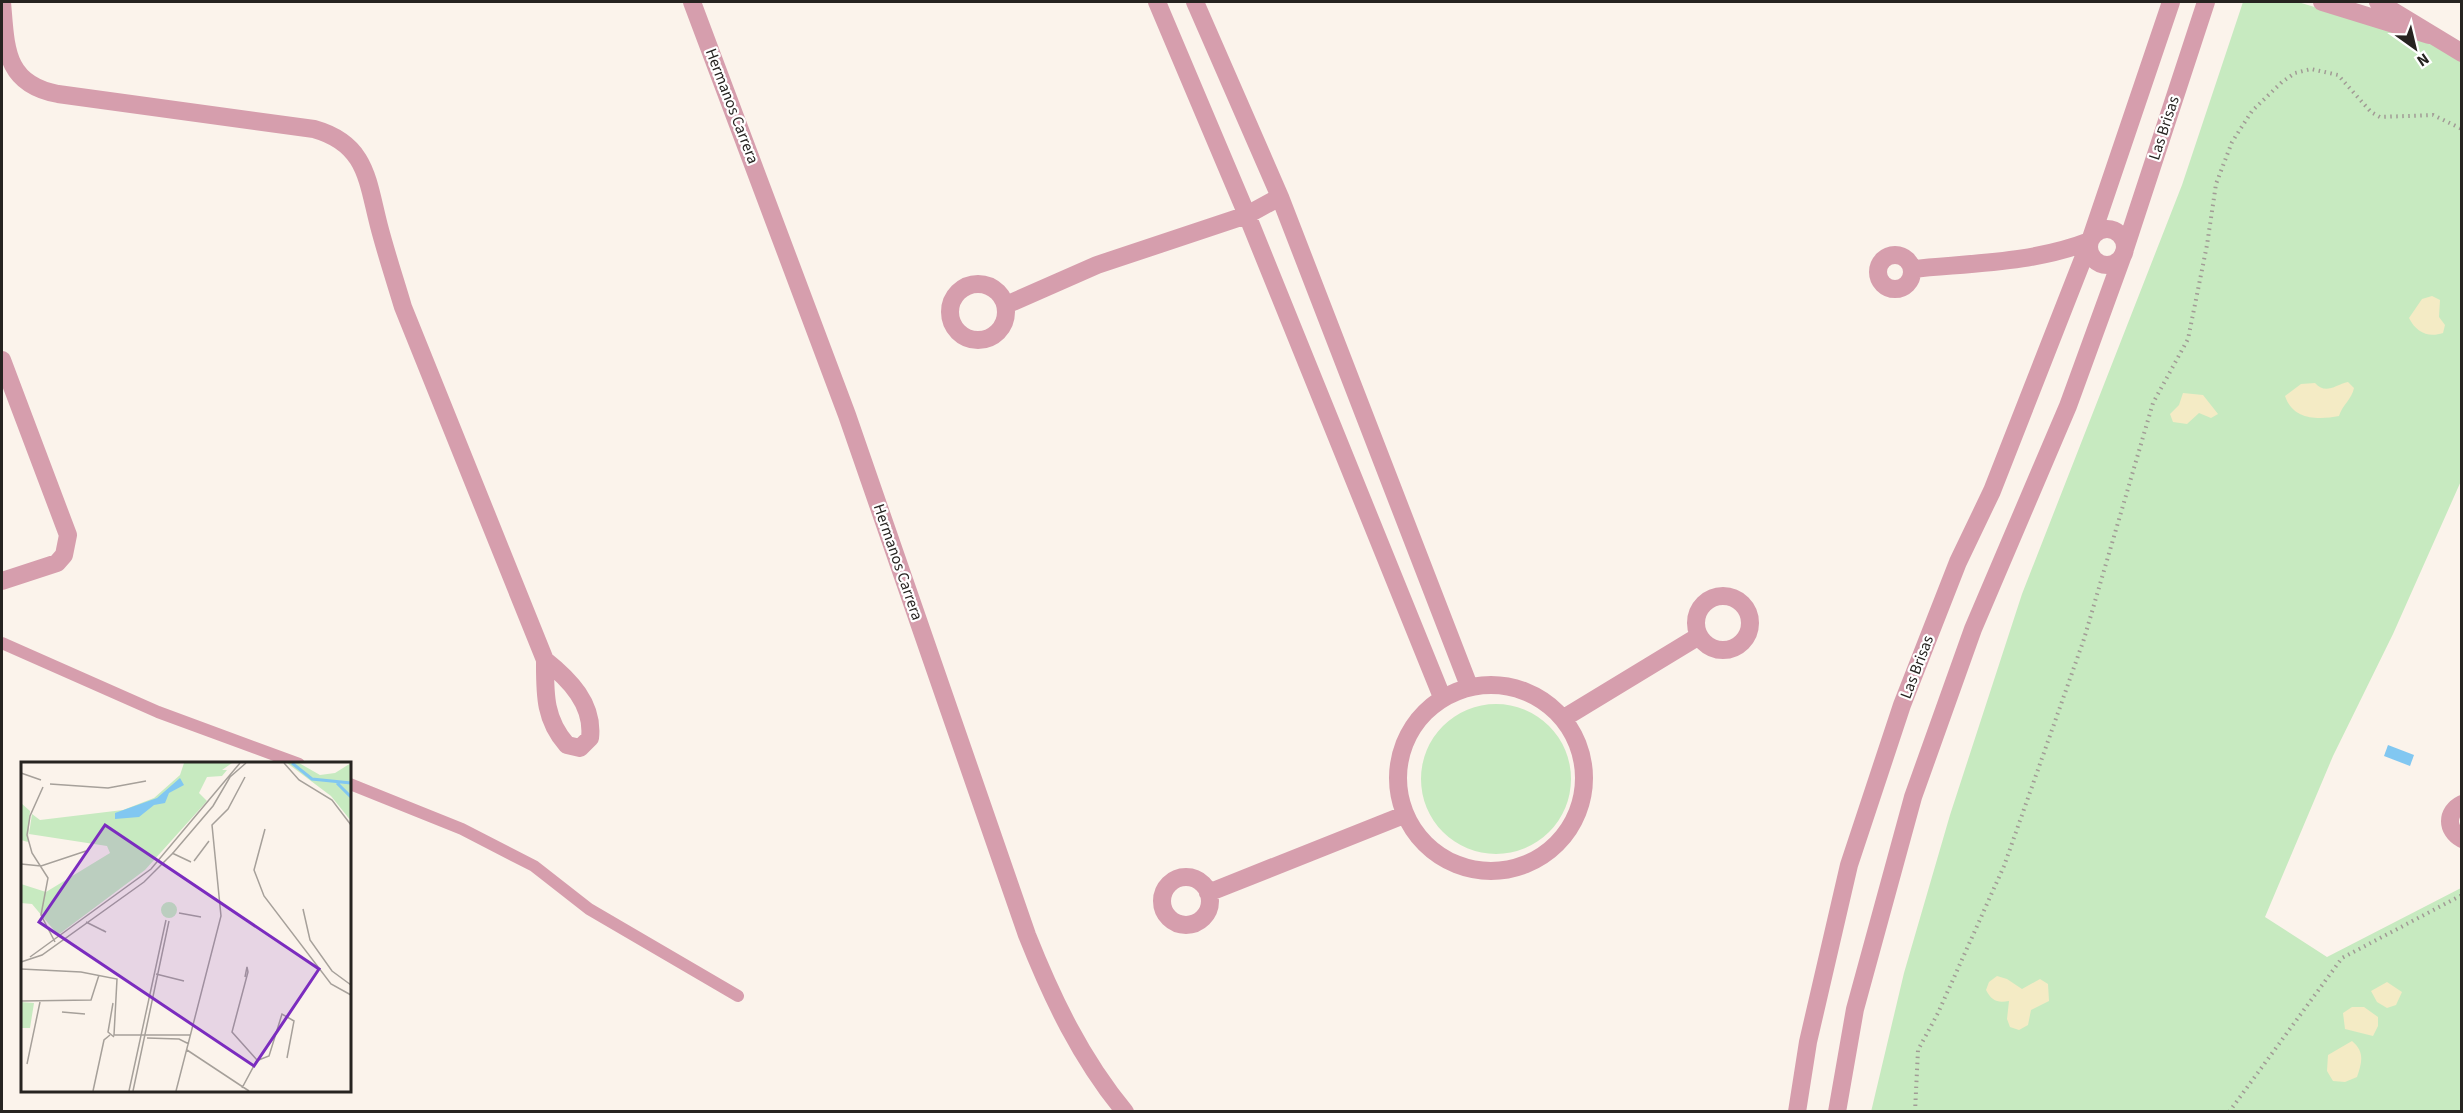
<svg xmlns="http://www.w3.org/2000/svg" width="2463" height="1113" font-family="'Source Sans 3',sans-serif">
  <rect width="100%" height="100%" fill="#fbf3eb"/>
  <path fill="#c7eac0" d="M2243,2H2298L2461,51V481L2393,634L2333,756L2265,917L2327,957L2461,888V1111L1871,1112L1904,973L1950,815L2022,594L2182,185Z
    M1421 779a75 75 0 1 1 150 0a75 75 0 1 1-150 0Z"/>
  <path fill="#f4ebc5" d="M2432,296L2440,300L2439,317L2445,325L2443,333C2428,338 2416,332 2409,318L2422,299Z
    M2348,382L2354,388C2352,399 2343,404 2339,416C2318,420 2293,420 2285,396L2301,384L2315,383C2326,395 2335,385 2348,382Z
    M2183,393L2203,395L2218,414L2211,418L2199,413L2187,424L2173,422L2170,414L2179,405Z
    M1997,976L2007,979L2022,989L2040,979L2048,984L2049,1001L2031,1010L2028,1025L2019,1030L2010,1027L2007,1019L2009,1001C1997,1003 1992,1001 1986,990L1989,982Z
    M2387,982L2402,992L2396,1005L2387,1008L2377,1002L2371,991Z
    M2352,1007H2364L2378,1017V1026L2373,1036L2345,1029L2343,1013Z
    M2352,1041C2365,1052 2362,1062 2357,1077L2345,1082L2333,1081L2327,1071L2328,1055Z"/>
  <path fill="#81c7f1" d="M2388,745L2414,755L2410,766L2384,756Z"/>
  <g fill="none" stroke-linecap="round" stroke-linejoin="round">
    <path stroke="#a19b95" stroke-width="4" stroke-dasharray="1.5 4.5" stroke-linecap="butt" d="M1915,1112L1918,1050L1938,1013L2004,866L2084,639L2153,403L2188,339L2207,245L2216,184L2232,142L2252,111L2282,82L2295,73L2311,69L2338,75L2371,112L2380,117L2433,115L2462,129
      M2229,1112L2342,958L2462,895"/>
    <path stroke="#d69ead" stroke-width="12" d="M2,643L158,712L299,764
      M350,784L462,829L534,866L589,909L738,996"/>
    <path stroke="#d69ead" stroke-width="18" d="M2,2C6,47 4,84 58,94L314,129C367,144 367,180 379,226C386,253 395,280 403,307L545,660C545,693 544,719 567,745L580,748L590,738C594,704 569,679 545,660
      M692,2L847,415L1027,935C1052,998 1081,1059 1125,1112
      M1157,2L1247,215L1442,697
      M1195,2L1280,197L1469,686
      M2322,2L2429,35
      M2378,2L2462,53
      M2089 247a18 18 0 1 1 36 0a18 18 0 1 1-36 0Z
      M1878 272a17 17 0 1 1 34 0a17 17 0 1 1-34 0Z
      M1913,269C1972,263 2034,263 2090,241
      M950 312a28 28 0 1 1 56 0a28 28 0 1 1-56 0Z
      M1006,305L1097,265L1247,215L1280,197
      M2,360L68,535L64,555L57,563L2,581
      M1696 623a27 27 0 1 1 54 0a27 27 0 1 1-54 0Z
      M1398 778a93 93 0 1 1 186 0a93 93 0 1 1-186 0Z
      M1564,718L1699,636
      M2462,804C2446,812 2446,830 2462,839
      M1162 901a24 24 0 1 1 48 0a24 24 0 1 1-48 0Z
      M1208,893L1404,815
      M1797,1112L1808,1042L1849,865L1902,705L1958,562L1992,491L2090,241L2171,2
      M1837,1112L1855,1009L1913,797L1973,629L2068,406L2123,255L2206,2"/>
  </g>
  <g text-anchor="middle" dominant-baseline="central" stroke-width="4.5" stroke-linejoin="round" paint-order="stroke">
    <g font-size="16" fill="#262320" stroke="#fff">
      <text transform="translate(732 106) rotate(69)">Hermanos Carrera</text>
      <text transform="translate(2164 128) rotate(-72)">Las Brisas</text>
      <text transform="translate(898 562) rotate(71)">Hermanos Carrera</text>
      <text transform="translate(1917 667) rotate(-69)">Las Brisas</text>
    </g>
  </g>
  <g transform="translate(21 762)">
    <rect width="330" height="330" fill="#fbf3eb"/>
    <path d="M163,1H211L201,8H206L201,14L186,15L178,31L186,39L124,108L37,173L11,142L0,141V122L25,130L89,91L86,84L8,72L11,52L19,58L102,48L133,36L159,13ZM266,1H278L299,13L314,11L330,1V59L310,34ZM0,41L9,49L7,80L0,78ZM140 148a8 8 0 1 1 16 0a8 8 0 1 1-16 0ZM0,240L13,241L9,266H0Z" fill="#c7eac0"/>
    <path d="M159,16L163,23L148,31L144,41L133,43L118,55L94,57V51L136,36Z" fill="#81c7f1"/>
    <path fill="none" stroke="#81c7f1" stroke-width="3" d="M271,1L291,17L330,21M316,21L330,35"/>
    <path fill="none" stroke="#a6a09a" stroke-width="1.5" d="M263,1L278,18L311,38L330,63M0,11L20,18M29,22L87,26L125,19M22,25L9,54L6,73L11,91L27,116L20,153L34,180M244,67L233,108L243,134L310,222L330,233M151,91L170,100M173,99L188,79M0,102L20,104L65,89M282,147L289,178L311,209L330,223M158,151L180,155M65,160L85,170L82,168M9,195L130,107L219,1M0,200L21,193L123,120L152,91L192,44L209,15L225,1M0,207L60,210L96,217L93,273H170M135,212L163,219M0,239L70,238L78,213M92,241L87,270L93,275M41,250L64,252M126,276L158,277L168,282M166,288L228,329M235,299L248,294L261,252L273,259L266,296M6,302L19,240M221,326L236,298L211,270L227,210L226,205L224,215M72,329L83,278L89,273M108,329L145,158M112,329L148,159M155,329L200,154L191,63L207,47L224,15"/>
    <path fill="#7b2cbf" fill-opacity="0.15" stroke="#7b2cbf" stroke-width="3" d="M84,63L298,207L233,304L18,160Z"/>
    <rect width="330" height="330" fill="none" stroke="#262320" stroke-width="3"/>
  </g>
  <rect width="2463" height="1113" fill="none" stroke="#262320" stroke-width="6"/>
  <g transform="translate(2415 48) rotate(146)" stroke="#ffffff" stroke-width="4.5" paint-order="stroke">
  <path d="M0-4.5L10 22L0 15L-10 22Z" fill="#262320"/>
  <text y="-9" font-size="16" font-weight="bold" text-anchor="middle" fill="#262320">N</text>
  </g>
</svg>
